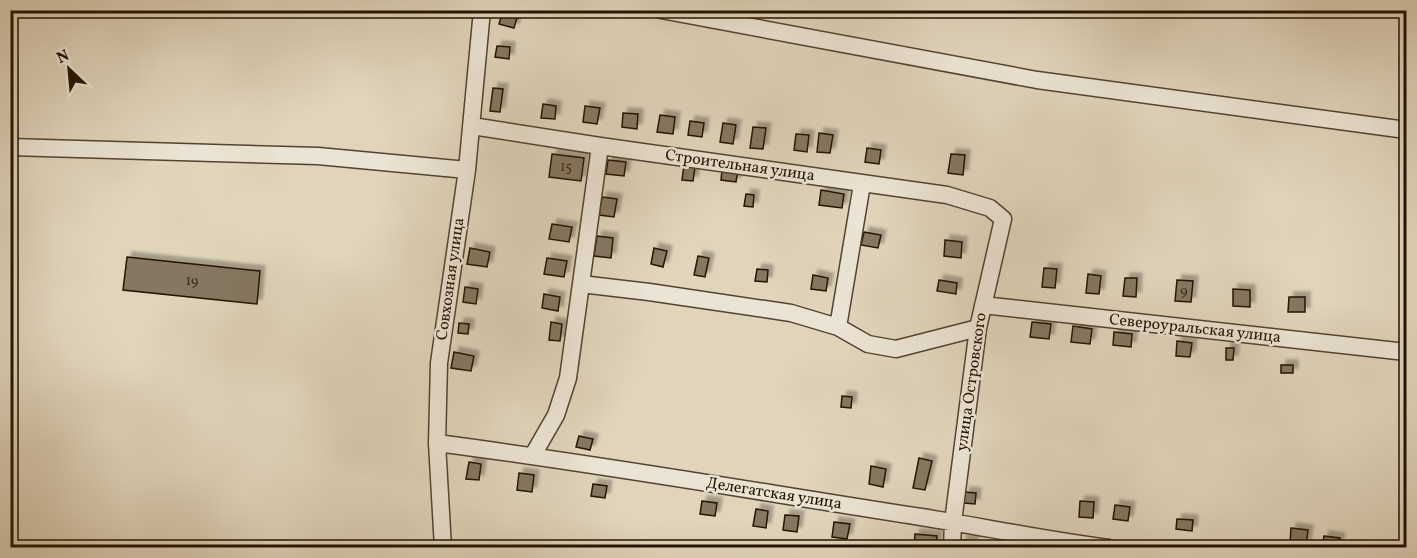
<svg xmlns="http://www.w3.org/2000/svg" width="1417" height="558" font-family="Vollkorn,serif">
  <defs>
    <filter id="shadow"><feDropShadow dx="5" dy="-5" stdDeviation="1.5" flood-color="#0004"/></filter>
  </defs>
  <rect width="100%" height="100%" fill="#e0d4bb"/>
  <filter id="stains"><feTurbulence type="fractalNoise" baseFrequency=".00333" numOctaves="4"/><feColorMatrix values="0 0 0 0 .2 0 0 0 0 .09 0 0 0 0 .02 0 0 0 .5 -.17"/></filter>
  <radialGradient id="worn" r=".72"><stop offset=".6" stop-color="#630" stop-opacity="0"/><stop offset="1" stop-color="#630" stop-opacity=".3"/></radialGradient>
  <path fill="#857762" stroke="#221301" stroke-width="1.5" filter="url(#shadow)" d="M503,10L518,14L514,28L499,24Z
    M497,46L510,47L509,59L495,57Z
    M493,88L503,89L500,112L490,111Z
    M543,104L556,106L555,119L541,118Z
    M585,106L600,108L597,124L583,122Z
    M623,113L638,114L637,129L622,127Z
    M660,115L675,117L673,134L657,132Z
    M690,121L704,123L702,137L688,135Z
    M723,123L736,125L733,144L720,142Z
    M753,127L766,128L763,149L750,148Z
    M819,133L833,135L830,153L817,152Z
    M796,134L809,135L807,152L794,150Z
    M867,148L881,150L879,164L865,162Z
    M552,154L584,158L581,181L549,177Z
    M951,154L965,155L963,175L948,173Z
    M608,160L626,162L624,176L606,174Z
    M684,165L695,167L693,181L682,180Z
    M722,170L738,171L736,182L721,180Z
    M821,190L844,194L842,208L819,205Z
    M746,194L754,195L753,207L744,206Z
    M602,197L617,199L614,217L599,215Z
    M552,224L572,227L569,242L549,239Z
    M864,232L881,235L878,248L861,245Z
    M597,236L613,238L611,258L594,256Z
    M945,240L962,242L961,258L944,256Z
    M470,248L490,252L487,267L467,264Z
    M654,248L667,251L663,267L651,264Z
    M698,256L709,258L705,277L694,275Z
    M127,257L260,271L257,304L123,290Z
    M547,258L567,261L564,277L544,274Z
    M1044,268L1057,269L1055,288L1042,287Z
    M757,269L768,270L767,282L755,281Z
    M1088,274L1101,276L1099,294L1086,293Z
    M813,275L828,278L826,291L811,289Z
    M1125,278H1137L1136,297L1123,296Z
    M939,280L957,283L956,294L937,291Z
    M1177,280L1193,281L1191,302L1175,301Z
    M465,287L478,289L476,304L463,302Z
    M1233,289L1250,290V307L1233,306Z
    M544,294L560,297L558,311L542,308Z
    M1289,297H1305V312H1288Z
    M551,322L562,324L560,341L549,340Z
    M1032,322L1051,324L1049,339L1030,337Z
    M459,323L469,324L468,334L458,333Z
    M1073,326L1092,329L1090,344L1071,342Z
    M1114,332L1132,334L1131,347L1113,345Z
    M1177,341L1192,343L1190,357L1176,356Z
    M1226,348H1234L1233,360H1226Z
    M454,352L474,356L471,371L451,368Z
    M1281,365H1293V373H1281Z
    M842,396L852,397L851,408L841,407Z
    M579,436L593,439L590,450L576,447Z
    M919,458L932,461L925,490L913,488Z
    M469,462L481,464L479,480L466,479Z
    M871,466L886,469L883,487L869,484Z
    M519,473L534,475L532,492L517,490Z
    M593,484L607,486L605,498L591,496Z
    M965,492L976,493L975,504L964,503Z
    M702,501L717,503L715,516L700,514Z
    M1080,501L1094,502L1093,518L1079,517Z
    M1115,505L1130,507L1128,521L1113,519Z
    M756,509L768,511L766,528L753,526Z
    M785,515L799,516L797,532L783,530Z
    M1177,519L1193,520L1192,531L1176,529Z
    M834,522L850,524L847,539L832,537Z
    M1291,528L1308,530L1306,545L1290,544Z
    M915,534L937,536L936,548H914Z
    M1324,536L1340,538L1338,548H1322Z
    M962,540L973,541V548H962Z"/>
  <g fill="none" stroke-linecap="round" stroke-linejoin="round">
    <g stroke="#524330" stroke-width="19">
      <path id="minor" d="M661,10L1037,80L1406,130
        M472,126L600,146L947,195L990,208L1003,219L978,328L953,522L952,548
        M10,147L318,156L467,170
        M581,284L649,292L791,313L838,327L868,344L896,349L978,328
        M983,305L1406,352
        M838,327L862,184
        M437,443C599,464 760,492 921,517C984,527 1046,540 1109,548
        M533,455L556,415L568,378L600,146
        M443,548L437,443L439,363L467,170L482,10"/>
    </g>
    <use href="#minor" stroke="#ebe3d3" stroke-width="16"/>
  </g>
  <g text-anchor="middle" dominant-baseline="central" stroke-width="5" stroke-linejoin="round" paint-order="stroke">
    <g font-size="14" fill="#3b2c19">
      <text x="566" y="167">15</text>
      <text x="192" y="281">19</text>
      <text x="1184" y="291">9</text>
    </g>
    <g font-size="16" fill="#221301" stroke="#ebe3d3">
      <text transform="translate(740 166) rotate(8)">Строительная улица</text>
      <text transform="translate(451 279) rotate(-82)">Совхозная улица</text>
      <text transform="translate(1195 329) rotate(6)">Североуральская улица</text>
      <text transform="translate(972 382) rotate(-82)">улица Островского</text>
      <text transform="translate(774 494) rotate(9)">Делегатская улица</text>
    </g>
  </g>
  <rect width="1417" height="558" fill="none" stroke="#e0d4bb" stroke-width="36"/>
  <rect x="12" y="12" width="1393" height="534" fill="none" stroke="#221301" stroke-width="3"/>
  <rect x="18" y="18" width="1381" height="522" fill="none" stroke="#221301" stroke-width="1.5"/>
  <g transform="translate(69 69) rotate(334)" stroke="#ebe3d3" stroke-width="4.5" paint-order="stroke">
  <path d="M0-4.5L10 22L0 15L-10 22Z" fill="#221301"/>
  <text y="-9" font-size="16" font-weight="bold" text-anchor="middle" fill="#221301">N</text>
  </g>
  <rect width="100%" height="100%" filter="url(#stains)"/>
  <rect width="100%" height="100%" fill="url(#worn)"/>
</svg>
